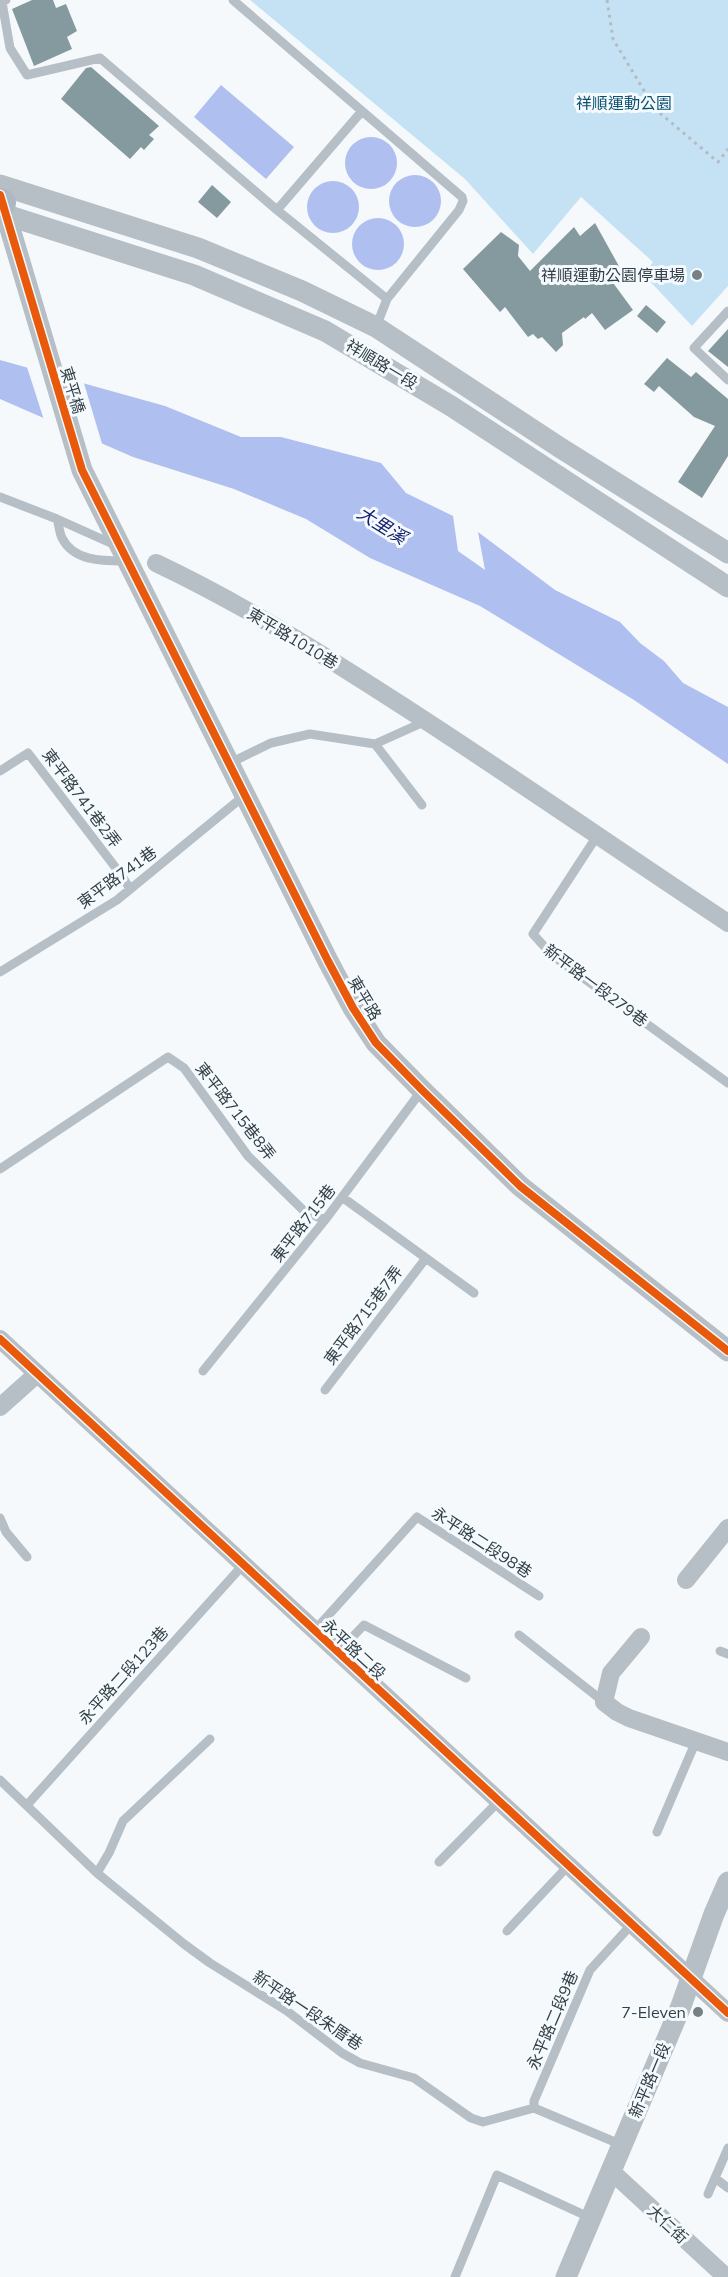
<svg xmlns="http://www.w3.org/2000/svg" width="728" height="2277" font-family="Mulish,'Noto Sans TC',sans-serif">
  <rect width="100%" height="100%" fill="#f6f9fb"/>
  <path fill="#c4e2f4" d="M250,0H728V286L692,326L644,275L653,262L581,197L533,254L465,179Z"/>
  <path fill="#afbff0" d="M221,85L294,147L266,179L194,117Z
    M345 163a26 26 0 1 1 52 0a26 26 0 1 1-52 0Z
    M389 201a26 26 0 1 1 52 0a26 26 0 1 1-52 0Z
    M307 207a26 26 0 1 1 52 0a26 26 0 1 1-52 0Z
    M352 244a26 26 0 1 1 52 0a26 26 0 1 1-52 0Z
    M0,360L165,406L241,437H281L381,463L406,493L453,516L458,551L485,570L478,532L555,590L620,622L640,643L664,661L683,683L728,707V764L634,700L480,606L370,558L306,519L234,489L133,457L0,399Z"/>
  <path fill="#f6f9fb" d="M26,364L83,380L103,447L44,420Z"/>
  <path fill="#859a9e" d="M32,0H53L56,8L66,4L77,31L67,37L72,49L34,66L12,9Z
    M91,67L159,126L149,135L154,139L144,150L141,147L130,159L61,99L86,68Z
    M212,185L231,202L217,218L198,202Z
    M595,223L620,268L608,276L633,310L605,330L592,313L585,319L584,317L562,333L563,345L556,352L542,337L538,339L533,334L528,337L505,307L500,312L463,269L501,232L519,245L518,256L530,271L574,227L580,236Z
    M646,305L666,322L657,333L637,316Z
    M728,329V367L708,351Z
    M667,358L691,377L696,372L728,399V456L702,498L678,482L715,426L694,417L659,386L654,392L644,384Z"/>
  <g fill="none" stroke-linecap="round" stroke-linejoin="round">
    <path stroke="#b5bbc0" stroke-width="3" stroke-dasharray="3 4.5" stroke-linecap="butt" d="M607,0L613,39L655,109L718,162L728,149"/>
    <path stroke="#b6bec6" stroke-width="9" d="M6,0L2,2L10,48L27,75L100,58L277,210L387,299
      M233,0L462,197L463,201L459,210L387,299L376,327
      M277,210L362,111
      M728,311L694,348L728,380
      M0,497L57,519L115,545
      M57,519C59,524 59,532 62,538C74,562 104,561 127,561
      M375,744L422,805
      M230,763L271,743L310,734L375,744L426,721
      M0,771L28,753L122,876L130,889
      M597,836L533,934L552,955L728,1083
      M0,972L117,900L245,795
      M0,1169L168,1057L184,1068L248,1156L304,1211L325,1220
      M342,1197L474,1293
      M203,1371L325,1220L422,1090
      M325,1390L426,1258
      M0,1518L6,1532L27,1557
      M315,1630L417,1517L539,1596
      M519,1635L604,1702
      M720,1651L728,1654
      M338,1652L364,1625L466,1678
      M0,1780L97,1873L184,1944L210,1963L287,2011L342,2053L360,2063L414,2078L471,2118L483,2122L534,2108L622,2145
      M27,1805L243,1565
      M657,1832L696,1741
      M439,1862L499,1801
      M97,1873L109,1853L123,1821L210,1739
      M507,1931L569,1865
      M534,2108V2101L590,1970L632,1924
      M715,2178L728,2188
      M708,2194L728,2148
      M455,2277L497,2175L591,2218"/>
    <path stroke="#b6bec6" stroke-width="18" d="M156,563C251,608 338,664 426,721C527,787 627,856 728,923
      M0,1339L728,2013
      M0,1407L37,1374
      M686,1580L728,1528
      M641,1637L611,1673L604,1702L617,1712L629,1718L728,1752
      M611,2171L726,2277"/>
    <path stroke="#b6bec6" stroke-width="21" d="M0,185L198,248L302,291L376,327L559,447L728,553
      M0,195L82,470L328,961L353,1008L376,1043L422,1090L520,1186L728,1351
      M0,213L194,275L325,331L451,406L728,587
      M566,2277L681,2006L714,1914L728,1882"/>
    <path stroke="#aeb8c2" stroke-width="28" d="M0,202L2,203"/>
    <g stroke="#f4fafd" stroke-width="11">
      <path id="cycleway" d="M0,195L82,470L328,961L353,1008L376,1043L422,1090L520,1186L728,1351
        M0,1339L728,2013"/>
    </g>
    <use href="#cycleway" stroke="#e8590c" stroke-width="8"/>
  </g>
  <g fill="#778085" stroke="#f4fafd" stroke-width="2">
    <circle cx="697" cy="275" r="6"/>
    <circle cx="698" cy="2012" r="6"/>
  </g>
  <g text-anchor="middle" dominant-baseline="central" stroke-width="6" stroke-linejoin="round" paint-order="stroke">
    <g font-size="16" fill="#0d516f" stroke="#f4fafd">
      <text x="624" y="103">祥順運動公園</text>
    </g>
    <g font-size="16" fill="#333f46" stroke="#f4fafd" text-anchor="end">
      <text x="685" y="275">祥順運動公園停車場</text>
      <text x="686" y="2012">7-Eleven</text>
    </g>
    <g font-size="16" fill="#333f46" stroke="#f4fafd">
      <text transform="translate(382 364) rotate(31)">祥順路一段</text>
      <text transform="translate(73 390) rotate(73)">東平橋</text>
      <text transform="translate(293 638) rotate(31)">東平路1010巷</text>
      <text transform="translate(82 798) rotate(53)">東平路741巷2弄</text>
      <text transform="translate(117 877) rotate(-36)">東平路741巷</text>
      <text transform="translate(596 985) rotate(37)">新平路一段279巷</text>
      <text transform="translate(365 998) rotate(59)">東平路</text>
      <text transform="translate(236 1111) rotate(52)">東平路715巷8弄</text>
      <text transform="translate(303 1223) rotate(-52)">東平路715巷</text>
      <text transform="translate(363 1315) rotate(-53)">東平路715巷7弄</text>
      <text transform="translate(482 1542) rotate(33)">永平路二段98巷</text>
      <text transform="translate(354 1649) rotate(43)">永平路二段</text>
      <text transform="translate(123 1675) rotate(-48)">永平路二段123巷</text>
      <text transform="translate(308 2010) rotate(34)">新平路一段朱厝巷</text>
      <text transform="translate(552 2020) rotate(-67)">永平路二段9巷</text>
      <text transform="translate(649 2080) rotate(-67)">新平路一段</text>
      <text transform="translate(668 2224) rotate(43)">大仁街</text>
    </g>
    <g font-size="18" font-style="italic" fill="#141e6b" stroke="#f4fafd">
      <text transform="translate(382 525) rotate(32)">大里溪</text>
    </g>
  </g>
</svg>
